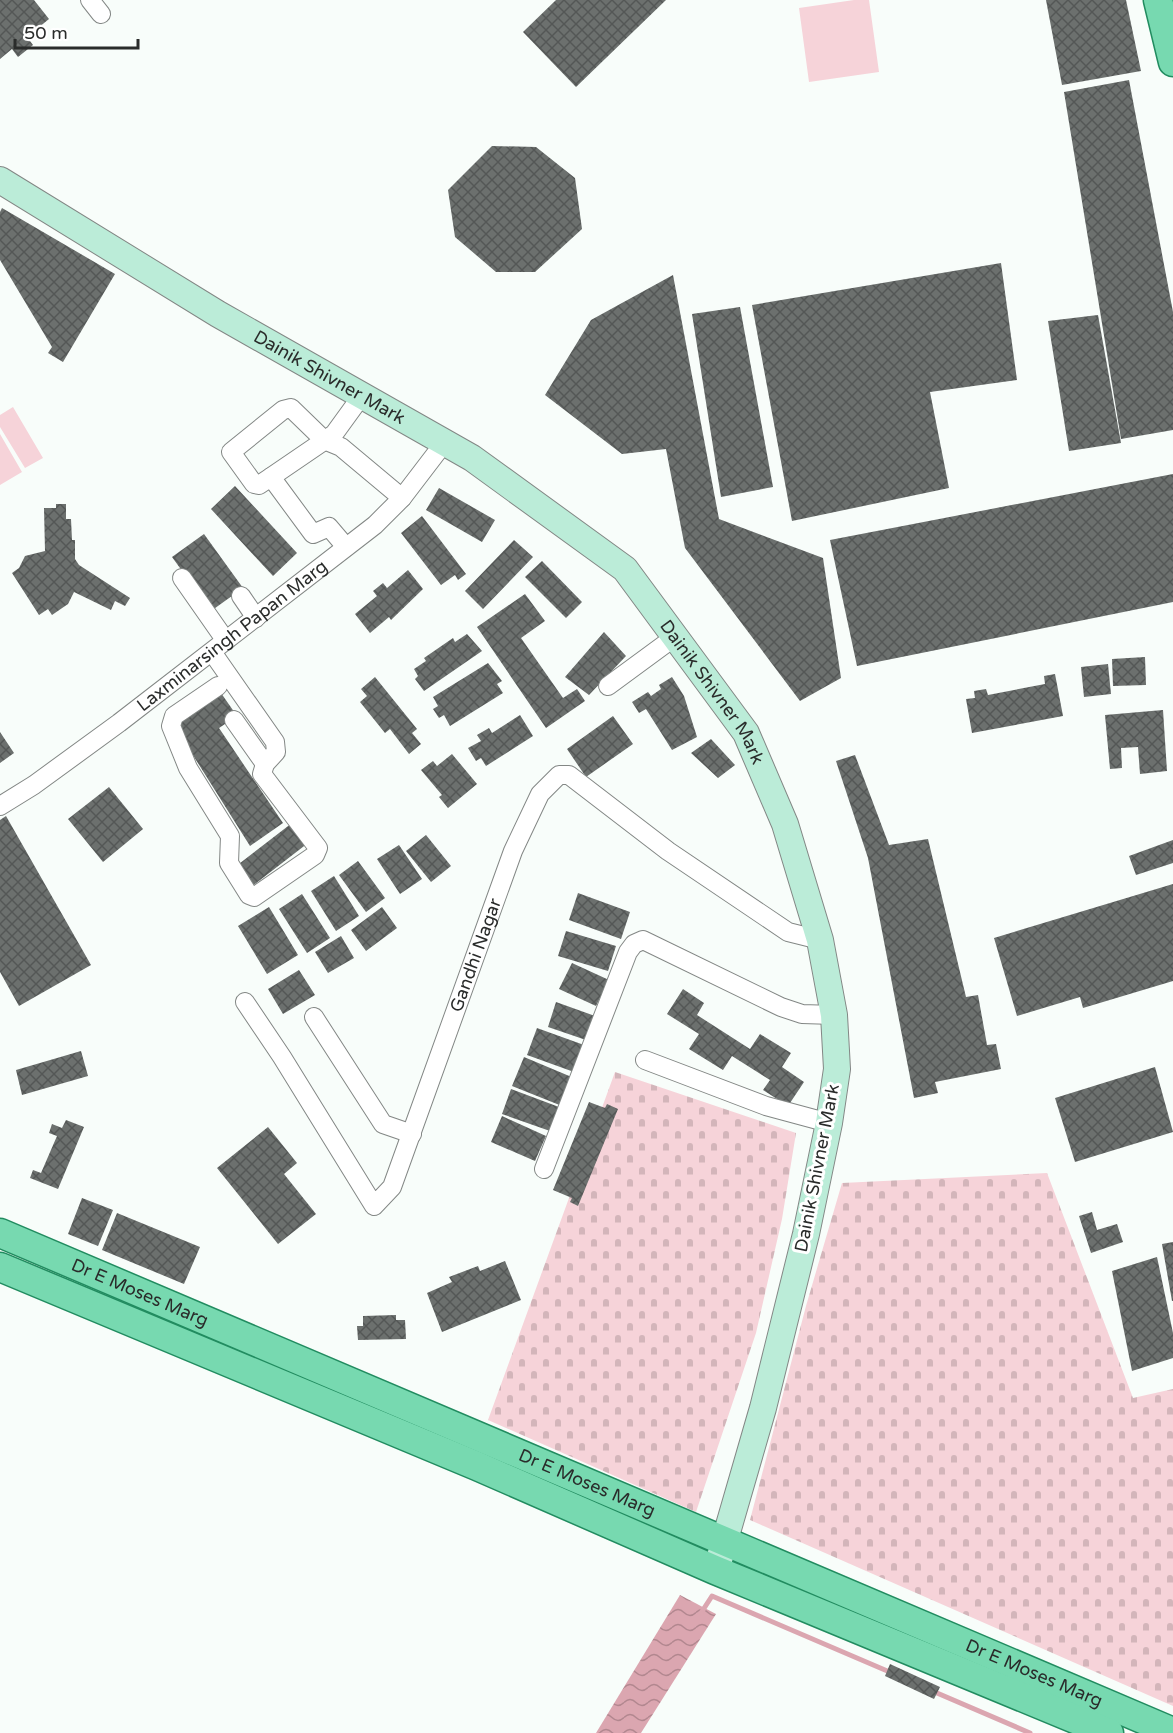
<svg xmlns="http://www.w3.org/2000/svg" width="1173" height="1733" font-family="'Varela Round',sans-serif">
  <defs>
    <pattern id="cemetery-stones" width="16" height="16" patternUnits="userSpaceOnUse" patternTransform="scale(1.5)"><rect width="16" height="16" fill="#f6d3d9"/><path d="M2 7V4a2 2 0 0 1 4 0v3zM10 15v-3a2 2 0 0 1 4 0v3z" fill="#d3b5ba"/></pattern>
    <pattern id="water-waves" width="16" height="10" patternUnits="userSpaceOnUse" patternTransform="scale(1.5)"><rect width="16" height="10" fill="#dba6b0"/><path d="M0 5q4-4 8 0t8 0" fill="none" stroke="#b2878f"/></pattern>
    <pattern id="building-cross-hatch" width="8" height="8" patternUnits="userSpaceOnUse" patternTransform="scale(1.5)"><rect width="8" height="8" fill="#6c706e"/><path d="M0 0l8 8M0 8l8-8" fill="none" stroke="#545756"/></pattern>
  </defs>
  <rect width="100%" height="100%" fill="#f8fdfa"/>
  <path fill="#f6d3d9" d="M854,0H869L879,72L809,82L799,8Z
    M13,407L43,458L25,468L0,427V415Z
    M0,434L22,472L0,485Z"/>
  <path fill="url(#cemetery-stones)" d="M615,1072L796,1133L782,1219L756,1333L696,1512L488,1420Z
    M1047,1173L1133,1398L1173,1389V1706L750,1520L806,1306L842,1183Z"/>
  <path fill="url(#water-waves)" d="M680,1595L716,1614L641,1733H596Z"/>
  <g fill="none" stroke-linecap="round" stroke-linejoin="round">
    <path stroke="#dba6b0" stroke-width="5" d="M701,1613L712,1596L892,1673
      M930,1690L1030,1733"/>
  </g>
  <path fill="url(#building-cross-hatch)" d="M0,0H34L49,19L27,37L33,45L18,57L12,49L0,59Z
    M556,0H666L576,87L523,32Z
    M1046,0H1126L1141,71L1062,85Z
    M1129,80L1173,312V430L1121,439L1064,92Z
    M492,146L536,147L575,178L582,229L535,272H496L455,237L448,190Z
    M2,208L115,274L63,362L48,353L52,347L0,260V212Z
    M1001,263L1017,380L930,392L949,488L792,521L752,305Z
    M673,275L719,519L823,558L841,678L800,701L685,548L666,449L622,454L545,395L591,320Z
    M740,307L773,487L721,497L692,314Z
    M1098,315L1121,443L1069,451L1048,321Z
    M1173,474V602L857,666L830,540Z
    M235,486L297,553L273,576L211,509Z
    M439,488L495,520L482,542L426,510Z
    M56,504H66V519H71L72,540H75V559L79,565L130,598L125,606L115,601L111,610L74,592L68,604L52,615L48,609L39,615L12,573L19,568L25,556L45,551L44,508H56Z
    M422,516L466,574L458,580L455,575L441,585L401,533Z
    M204,534L243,588L211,611L172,557Z
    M514,540L533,557L483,609L465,591Z
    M542,561L582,602L566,618L525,577Z
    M408,570L423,589L391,620L389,617L370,633L355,614L377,596L373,591L383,583L387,588Z
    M525,594L545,621L521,638L563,698L577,689L585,701L546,728L477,627Z
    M604,632L626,656L589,695L565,677Z
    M467,634L482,651L424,691L415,679L418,676L414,669L426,661L424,658L453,638L455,642Z
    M1145,657L1146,685L1113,686L1112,659Z
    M488,663L502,681L497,684L503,693L450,726L444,715L439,718L433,709L438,706L433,697Z
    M1108,664L1111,694L1084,697L1081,667Z
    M1055,674L1063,716L972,733L966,699L975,698L974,691L986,689L988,695L1045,684L1044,676Z
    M375,677L417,729L412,733L421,744L409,754L390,729L385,733L360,702L367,696L361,689Z
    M672,677L684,696L697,737L672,750L646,709L639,713L632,702L648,692L651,696L661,689L659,685Z
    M221,693L237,716L219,728L283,823L250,846L174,725Z
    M1163,710L1167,771L1140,774L1138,747L1121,748L1122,768L1110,769L1105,715Z
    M520,715L533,736L486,766L481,758L476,761L468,748L481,741L477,735L489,728L492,733Z
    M613,716L633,744L586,777L567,749Z
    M0,732L14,753L0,763Z
    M711,739L735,765L718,778L691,753Z
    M452,754L477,784L448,808L439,797L442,795L421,770L433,761L437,766Z
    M855,755L889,845L928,839L966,997L978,995L987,1045L996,1044L1001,1069L935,1082L938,1093L914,1098L868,858L836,761Z
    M109,787L143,829L103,862L68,819Z
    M6,816L91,965L19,1006L0,972V820Z
    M292,823L308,843L251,887L235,867Z
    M426,835L451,866L431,882L406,851Z
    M1173,840V863L1136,875L1129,856Z
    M399,845L422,879L400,894L377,859Z
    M358,861L385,898L366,912L339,875Z
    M334,876L359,916L336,931L311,891Z
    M1173,884V981L1083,1008L1080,997L1017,1016L994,938Z
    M578,893L630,912L621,939L569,920Z
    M302,894L330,938L307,953L279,909Z
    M269,907L298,955L267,974L238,926Z
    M382,907L397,928L366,951L351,930Z
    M566,931L616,946L608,971L558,956Z
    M341,936L354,958L328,973L315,952Z
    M572,963L609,980L596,1006L559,989Z
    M299,970L315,995L283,1014L268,989Z
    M683,989L704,1003L697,1015L750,1049L760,1034L791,1053L782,1067L804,1082L788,1106L763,1090L770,1080L732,1056L723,1070L689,1049L699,1034L667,1014Z
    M556,1002L595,1016L586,1040L548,1027Z
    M537,1028L584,1045L574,1072L527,1055Z
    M81,1051L88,1076L22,1095L16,1070Z
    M524,1057L574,1078L562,1106L512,1086Z
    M1155,1067L1173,1132L1075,1162L1055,1098Z
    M511,1089L559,1107L550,1131L502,1114Z
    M589,1102L605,1108L607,1104L618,1109L578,1206L570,1202L572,1198L553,1190Z
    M502,1116L546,1136L535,1161L491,1142Z
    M66,1120L84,1127L58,1189L30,1178L33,1170L41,1173L57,1136L49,1133L52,1124L62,1128Z
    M268,1127L297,1163L284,1174L316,1214L278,1244L217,1168Z
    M82,1198L113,1210L98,1246L68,1234Z
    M1092,1212L1097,1230L1117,1224L1123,1242L1091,1253L1079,1216Z
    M117,1213L200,1247L184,1284L102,1250Z
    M1173,1242V1301H1172L1162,1244Z
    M1157,1257L1173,1333V1358L1132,1371L1112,1271Z
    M505,1261L521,1300L442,1332L427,1293L452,1282L449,1277L478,1266L480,1271Z
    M396,1315V1320H405L406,1339L358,1340L357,1326H363V1316Z
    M890,1664L940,1687L934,1699L885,1676Z"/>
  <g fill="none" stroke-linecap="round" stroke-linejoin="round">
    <g stroke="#838785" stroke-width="20">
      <g id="street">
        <path d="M90,0L101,14"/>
        <path d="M271,477L259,485L254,484L231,452L283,410L291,408L324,440L341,447L402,498"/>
        <path d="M346,547L329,527L313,534L271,477L334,434L363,394"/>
        <path d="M182,578L226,641"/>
        <path d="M241,596L256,618"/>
        <path d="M212,652L275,742L276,752L265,764L262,774L318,848L315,855L254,897L249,895L229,863L230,836L188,768L171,726L174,716L218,686"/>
        <path d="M608,686L676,636"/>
        <path d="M234,720L265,764"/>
        <path id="s1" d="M0,806L34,785L119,723L375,525L402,498L444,443"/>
        <path id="s2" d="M245,1002L282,1057L374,1206L392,1187L513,851L540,794L559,775H569L668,851L788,932L820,940"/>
        <path d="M314,1017L383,1124L412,1134"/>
        <path d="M645,1060L766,1106L829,1123"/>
        <path d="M544,1169L628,952L634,944L643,940L781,1007L802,1014L834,1015"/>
      </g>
    </g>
    <g stroke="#838785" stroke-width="28">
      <g id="secondary">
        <path id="s3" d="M0,180L218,314L472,458L625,569L746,733L785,824L820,940L834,1015L837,1069L829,1123L806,1234L763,1408L719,1560"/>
      </g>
    </g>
    <g stroke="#228c60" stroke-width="31">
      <g id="primary">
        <path d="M1158,0L1173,62"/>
        <path id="s4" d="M0,1233L1173,1732"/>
        <path d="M0,1267L477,1466L715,1570L1109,1733"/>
      </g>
    </g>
    <use href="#street" stroke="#fff" stroke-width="18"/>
    <use href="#secondary" stroke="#bbecd8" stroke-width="26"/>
    <use href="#primary" stroke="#77d9b0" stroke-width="28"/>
  </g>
  <g text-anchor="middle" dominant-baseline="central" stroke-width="6" stroke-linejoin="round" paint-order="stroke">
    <g font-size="18" fill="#2a2c2b" stroke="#fff">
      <text stroke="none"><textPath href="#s3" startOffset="384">Dainik Shivner Mark</textPath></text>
      <text stroke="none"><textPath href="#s1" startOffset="288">Laxminarsingh Papan Marg</textPath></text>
      <text stroke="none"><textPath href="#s3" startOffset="888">Dainik Shivner Mark</textPath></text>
      <text stroke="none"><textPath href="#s2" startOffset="514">Gandhi Nagar</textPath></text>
      <text transform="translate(817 1168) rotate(-79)">Dainik Shivner Mark</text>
      <text stroke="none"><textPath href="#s4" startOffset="152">Dr E Moses Marg</textPath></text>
      <text stroke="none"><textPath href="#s4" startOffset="638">Dr E Moses Marg</textPath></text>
      <text stroke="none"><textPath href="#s4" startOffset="1124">Dr E Moses Marg</textPath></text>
    </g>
  </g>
  <path d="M15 39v9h123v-9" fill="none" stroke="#2a2c2b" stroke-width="3"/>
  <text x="24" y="39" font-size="18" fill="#2a2c2b" stroke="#ffffff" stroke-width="4.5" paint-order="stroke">50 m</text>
</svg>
